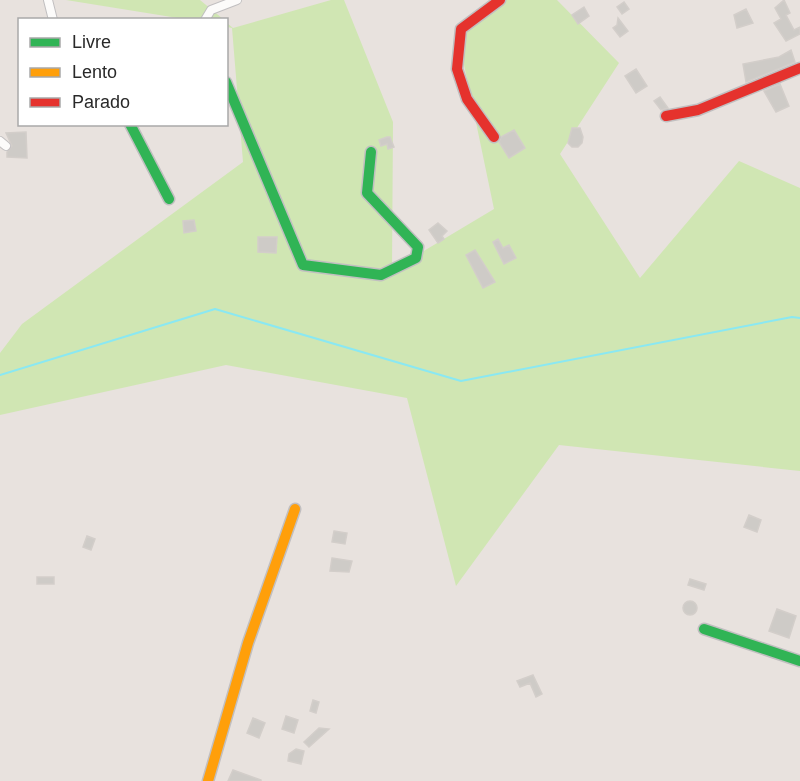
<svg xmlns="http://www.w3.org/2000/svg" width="800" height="781" font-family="Arial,sans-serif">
  <rect width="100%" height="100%" fill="#e8e2de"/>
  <path fill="#d0e6b3" d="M66,0H200L223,19H184Z
    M331,0H344L393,122L392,270L494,209L457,31L494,0H557L619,63L560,154L640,278L739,161L800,188V471L559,445L456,586L407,398L226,365L0,415V353L22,324L243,162L232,28L227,27V23L233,28Z"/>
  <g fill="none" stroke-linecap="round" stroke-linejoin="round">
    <path stroke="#8ae8f2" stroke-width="2" d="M0,375L215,309L461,381L792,317L800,318"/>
  </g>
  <path fill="#cecbc7" stroke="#d3ceca" stroke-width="1.5" d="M784,0L790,13L786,15L794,30L800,27V34L786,41L774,23L781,19L775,8Z
    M624,2L629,9L622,14L617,7Z
    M584,7L589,16L578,24L572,15Z
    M746,9L753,23L737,28L734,15Z
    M618,18L628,31L620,37L613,28L617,25Z
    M791,50L795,62L746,82L743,64L779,57Z
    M636,69L647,86L636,93L625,76Z
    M780,84L789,106L776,112L764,91Z
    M660,97L668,108L661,110L654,101Z
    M572,128H580L583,137L582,143L578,147H572L568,143Z
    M514,130L525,148L509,158L499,142L501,137Z
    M26,132L27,158L7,157V152L12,146L6,133Z
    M387,137H390L394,147L388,149L387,144L381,146L379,140Z
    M194,220L196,231L184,233L183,221Z
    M438,223L447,231L442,236L444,239L438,243L429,230Z
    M258,237H277L276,253L258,252Z
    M498,239L503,248L509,245L516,258L504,264L493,242Z
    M475,250L495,282L483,288L466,255Z
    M749,515L761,520L757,532L744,527Z
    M334,531L347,533L345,544L332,542Z
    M87,536L95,539L91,550L83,547Z
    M332,558L352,561L349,572L330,571Z
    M37,577H54V584H37Z
    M690,579L706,584L704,590L688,585Z
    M683 608a7 7 0 1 1 14 0a7 7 0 1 1-14 0Z
    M777,609L796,616L789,638L769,631Z
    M533,675L542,694L536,697L530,683L520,687L517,681Z
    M313,700L319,702L316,713L310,711Z
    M286,716L298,720L294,733L282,729Z
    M253,718L265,723L259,738L247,733Z
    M319,728L329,729L309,747L304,742Z
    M296,749L304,751L301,764L288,761L289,754Z
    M233,770L261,780V781H228Z"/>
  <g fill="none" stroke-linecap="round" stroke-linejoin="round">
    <g stroke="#c1bfc0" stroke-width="10">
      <path id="street" d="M48,0L53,20
        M205,20L211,10L237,0
        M0,141L6,146"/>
    </g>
    <g stroke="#c1bfc0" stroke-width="13">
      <path id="fast" d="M226,82L303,265L381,275L416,258L418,247L367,193L371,152
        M130,124L169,199
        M704,629L800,661"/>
    </g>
    <g stroke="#c1bfc0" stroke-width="13">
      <path id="slow" d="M208,781L248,643L295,509"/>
    </g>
    <g stroke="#c1bfc0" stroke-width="13">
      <path id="jam" d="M666,116L698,110L800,68
        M494,137L467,99L457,69L461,29L500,0"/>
    </g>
    <use href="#street" stroke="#fcfbfa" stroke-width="8"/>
    <use href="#fast" stroke="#30b455" stroke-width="10"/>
    <use href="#slow" stroke="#ff9f0a" stroke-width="10"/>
    <use href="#jam" stroke="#e5322d" stroke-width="10"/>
  </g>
  <rect x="18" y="18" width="210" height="108" fill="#ffffff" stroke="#a9a9a9" stroke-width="1.5"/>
  <rect x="30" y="38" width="30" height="9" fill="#30b455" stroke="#a9a9a9" stroke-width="1.5"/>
  <text x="72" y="48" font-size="18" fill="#292929">Livre</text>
  <rect x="30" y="68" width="30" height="9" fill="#ff9f0a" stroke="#a9a9a9" stroke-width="1.5"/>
  <text x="72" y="78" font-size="18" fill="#292929">Lento</text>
  <rect x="30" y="98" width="30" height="9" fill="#e5322d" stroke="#a9a9a9" stroke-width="1.5"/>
  <text x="72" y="108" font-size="18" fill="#292929">Parado</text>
</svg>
